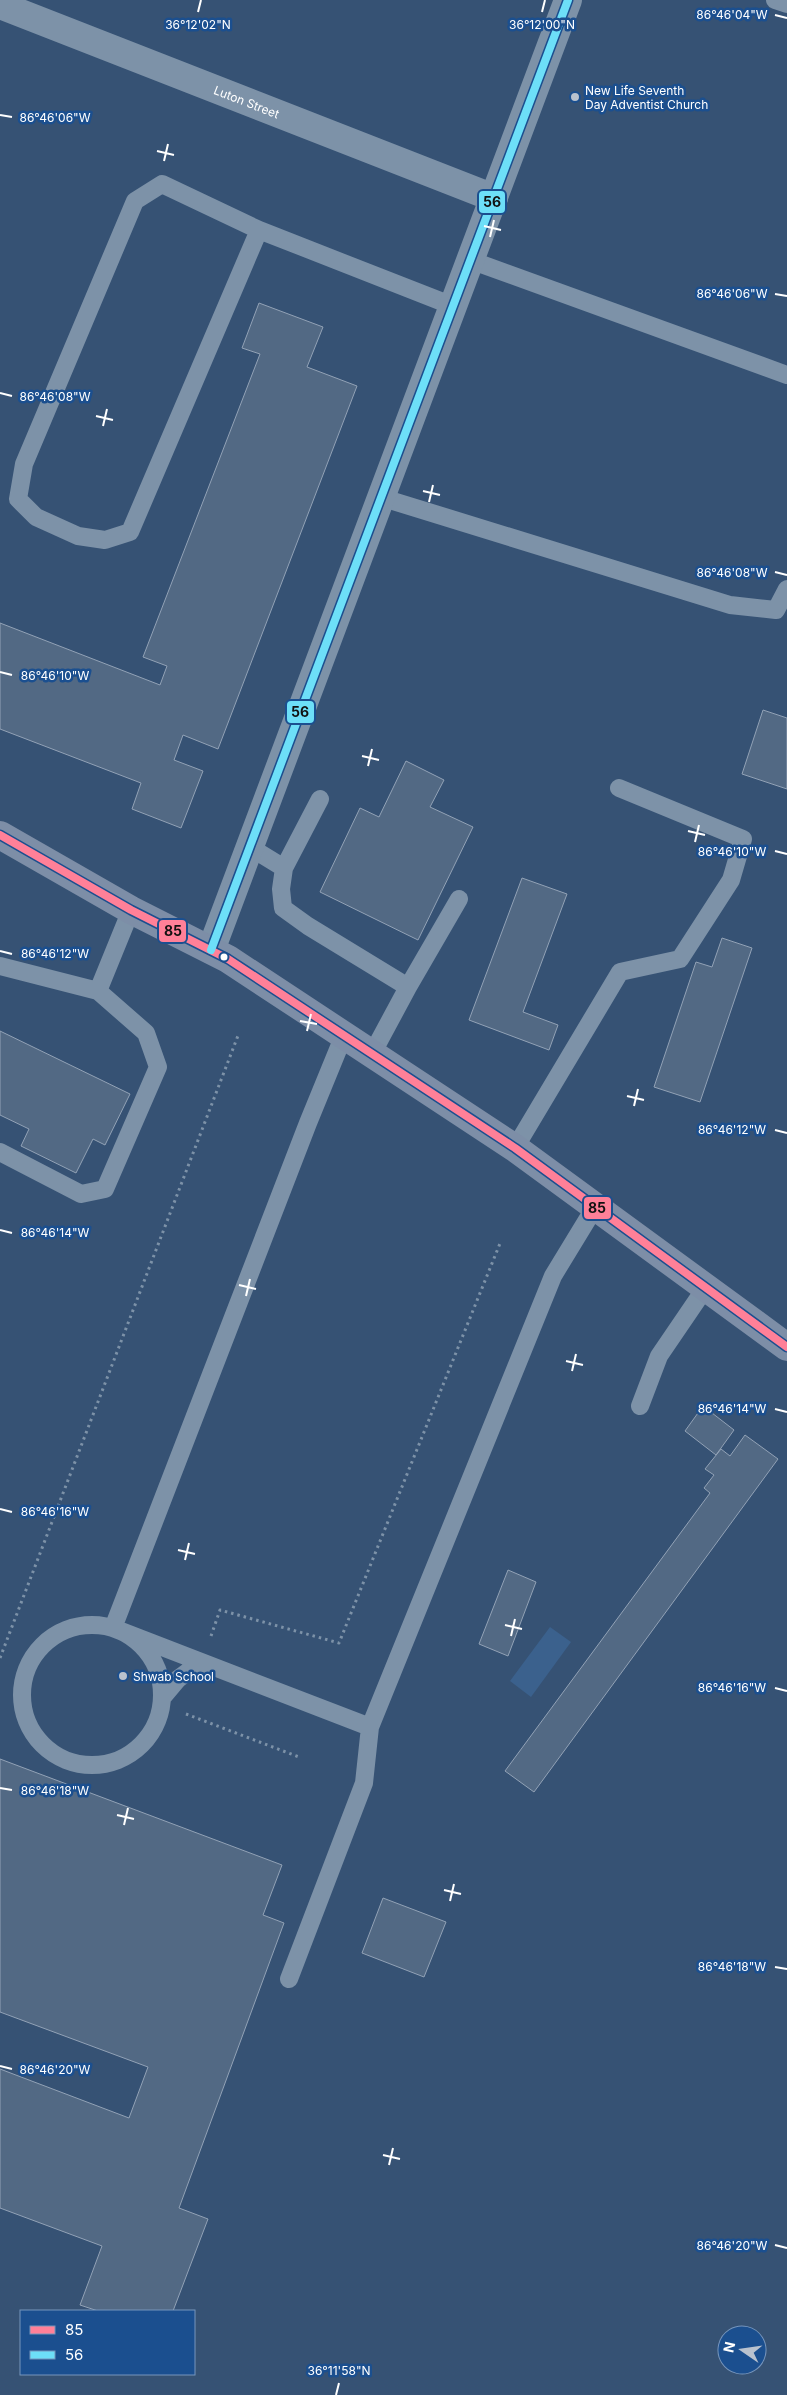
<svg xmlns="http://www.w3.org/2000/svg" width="787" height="2395" font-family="Inter,sans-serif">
  <rect width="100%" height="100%" fill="#365274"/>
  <path fill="#3b618d" d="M550,1627L571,1642L531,1697L510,1681Z"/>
  <path fill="#526984" stroke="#92a2b6" d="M259,303L323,327L307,367L357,386L218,749L183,735L174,760L203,771L181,828L132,809L141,783L0,729V623L160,685L167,666L143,657L260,354L242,348Z
    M763,710L787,718V789L742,774Z
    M406,761L444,780L430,807L473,827L418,940L320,892L360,808L379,817Z
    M522,878L567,894L523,1012L558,1025L549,1050L469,1020Z
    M722,938L752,948L700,1102L654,1087L696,962L712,967Z
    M0,1031L130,1094L105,1145L93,1139L76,1173L21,1146L29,1129L0,1115Z
    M703,1406L734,1430L716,1455L685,1431Z
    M745,1435L778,1459L534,1792L505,1771L710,1493L704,1488L714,1475L705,1469L721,1449L730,1456Z
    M508,1570L536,1582L508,1656L479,1644Z
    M0,1759L282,1865L263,1915L284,1923L179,2208L208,2219L173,2311H98L80,2305L102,2246L0,2208V2069L129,2118L148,2067L0,2012Z
    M383,1898L446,1922L424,1977L362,1953Z"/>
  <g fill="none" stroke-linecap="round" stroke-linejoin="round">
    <path stroke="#7d92a8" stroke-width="3" stroke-dasharray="2.5 4" stroke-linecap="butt" d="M211,1636L220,1610L339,1643L501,1241
      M0,1658L239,1033
      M186,1714L299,1757"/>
    <path stroke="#7d92a8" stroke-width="18" d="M775,0L787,4
      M259,230L162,184L135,201L24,464L18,499L36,517L78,536L105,540L130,532L259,230L453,306
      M470,260L787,375
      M380,497L730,605L776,610L787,589
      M248,846L284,868L320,799
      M284,868L281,889L283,908L308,926L408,987
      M0,966L98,991L146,1033L158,1067L105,1189L81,1194L0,1152
      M98,991L131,910
      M344,1035L308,1123L113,1628L370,1727L553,1276L595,1207
      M372,1054L408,987L459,899
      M515,1148L620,972L680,959L731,880L743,839L619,788
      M640,1406L659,1356L706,1287
      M22 1695a70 70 0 1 1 140 0a70 70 0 1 1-140 0Z
      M162,1698L178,1679L201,1662
      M289,1979L364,1783L370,1727"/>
    <g stroke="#7d92a8" stroke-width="28">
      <path id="s1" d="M0,5L494,198"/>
      <path d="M211,950L568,0"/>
    </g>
    <path stroke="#7d8ea7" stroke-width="28" d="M0,835L131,910L228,959L515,1148L787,1347"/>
    <g stroke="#1b4f8f" stroke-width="11">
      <path id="bus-1" d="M0,835L131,910L228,959L515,1148L787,1347"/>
    </g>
    <g stroke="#1b4f8f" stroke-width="11">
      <path id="bus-2" d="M211,950L568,0"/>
    </g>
    <use href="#bus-1" stroke="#ff8098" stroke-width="8"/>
    <use href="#bus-2" stroke="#6ddff8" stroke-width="8"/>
  </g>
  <path fill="none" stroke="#fff" stroke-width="2" d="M198,12L201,0M542,12L545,0M775,15L787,18M0,115L12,117M157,151L174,155M164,161L168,144M484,226L501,230M490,237L494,220M775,294L787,296M0,393L12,396M96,416L113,420M103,426L107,409M423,491L440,495M429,502L433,485M775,572L787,575M0,672L12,675M362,756L379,760M368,766L372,749M688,831L705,835M695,842L699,825M775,851L787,854M0,951L12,954M300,1021L317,1024M307,1031L311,1014M627,1096L644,1100M634,1106L638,1089M775,1130L787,1133M0,1230L12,1233M239,1285L256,1289M246,1296L250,1279M566,1361L583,1365M572,1371L576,1354M775,1409L787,1412M0,1509L12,1512M178,1550L195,1554M185,1560L189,1543M505,1625L522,1629M511,1636L515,1619M775,1688L787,1691M0,1788L12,1790M117,1815L134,1819M124,1825L128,1808M444,1890L461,1894M450,1901L454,1884M775,1967L787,1969M0,2066L12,2069M383,2155L400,2159M389,2165L393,2148M775,2245L787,2248M336,2395L339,2383"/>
  <g fill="#b9c2ce" stroke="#1b4f8f" stroke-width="2">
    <circle cx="575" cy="97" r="5"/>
    <circle cx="123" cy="1676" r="5"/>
  </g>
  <circle fill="#fff" stroke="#1b4f8f" stroke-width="2" cx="224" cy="957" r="4.5"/>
  <g text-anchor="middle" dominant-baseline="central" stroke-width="5" stroke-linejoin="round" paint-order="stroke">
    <g font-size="12" fill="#fff" stroke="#1b4f8f" text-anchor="start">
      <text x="585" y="90">New Life Seventh<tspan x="585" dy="14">Day Adventist Church</tspan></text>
      <text x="133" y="1676">Shwab School</text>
    </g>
    <g font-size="12" fill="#fff" stroke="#1b4f8f">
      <text stroke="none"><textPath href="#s1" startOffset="265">Luton Street</textPath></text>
    </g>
  </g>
  <g font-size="12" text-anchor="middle" fill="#fff" stroke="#1b4f8f" stroke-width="5" stroke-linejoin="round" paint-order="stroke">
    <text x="732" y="19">86°46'04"W</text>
    <text x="198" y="29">36°12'02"N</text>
    <text x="542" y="29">36°12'00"N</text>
    <text x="55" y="122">86°46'06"W</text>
    <text x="732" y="298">86°46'06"W</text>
    <text x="55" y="401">86°46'08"W</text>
    <text x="732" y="577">86°46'08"W</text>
    <text x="55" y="680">86°46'10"W</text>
    <text x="732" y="856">86°46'10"W</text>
    <text x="55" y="958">86°46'12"W</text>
    <text x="732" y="1134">86°46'12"W</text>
    <text x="55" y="1237">86°46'14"W</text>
    <text x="732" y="1413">86°46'14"W</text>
    <text x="55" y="1516">86°46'16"W</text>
    <text x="732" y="1692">86°46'16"W</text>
    <text x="55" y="1795">86°46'18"W</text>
    <text x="732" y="1971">86°46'18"W</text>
    <text x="55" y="2074">86°46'20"W</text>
    <text x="732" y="2250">86°46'20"W</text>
    <text x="339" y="2375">36°11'58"N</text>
  </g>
  <g stroke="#1b4f8f" stroke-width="2">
    <rect x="478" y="190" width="28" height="24" rx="5" fill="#6ddff8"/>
    <rect x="286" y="700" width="29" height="24" rx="5" fill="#6ddff8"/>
    <rect x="158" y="919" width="29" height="24" rx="5" fill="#ff8098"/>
    <rect x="583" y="1196" width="29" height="24" rx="5" fill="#ff8098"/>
  </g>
  <g font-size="14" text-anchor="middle" font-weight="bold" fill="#111">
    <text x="492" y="207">56</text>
    <text x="300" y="717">56</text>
    <text x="173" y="936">85</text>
    <text x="597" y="1213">85</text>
  </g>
  <rect x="20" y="2310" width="175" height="65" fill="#1b4f8f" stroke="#7695bc"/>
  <rect x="30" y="2326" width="25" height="8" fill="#ff8098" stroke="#7695bc"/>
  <text x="65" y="2335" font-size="15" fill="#ffffff">85</text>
  <rect x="30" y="2351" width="25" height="8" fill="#6ddff8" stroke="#7695bc"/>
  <text x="65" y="2360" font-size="15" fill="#ffffff">56</text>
  <g transform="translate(742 2350) rotate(283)"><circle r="24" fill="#1b4f8f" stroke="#7695bc"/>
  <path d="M0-4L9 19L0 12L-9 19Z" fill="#b9c2ce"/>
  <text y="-8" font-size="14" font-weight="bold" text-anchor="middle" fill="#ffffff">N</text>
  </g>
</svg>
